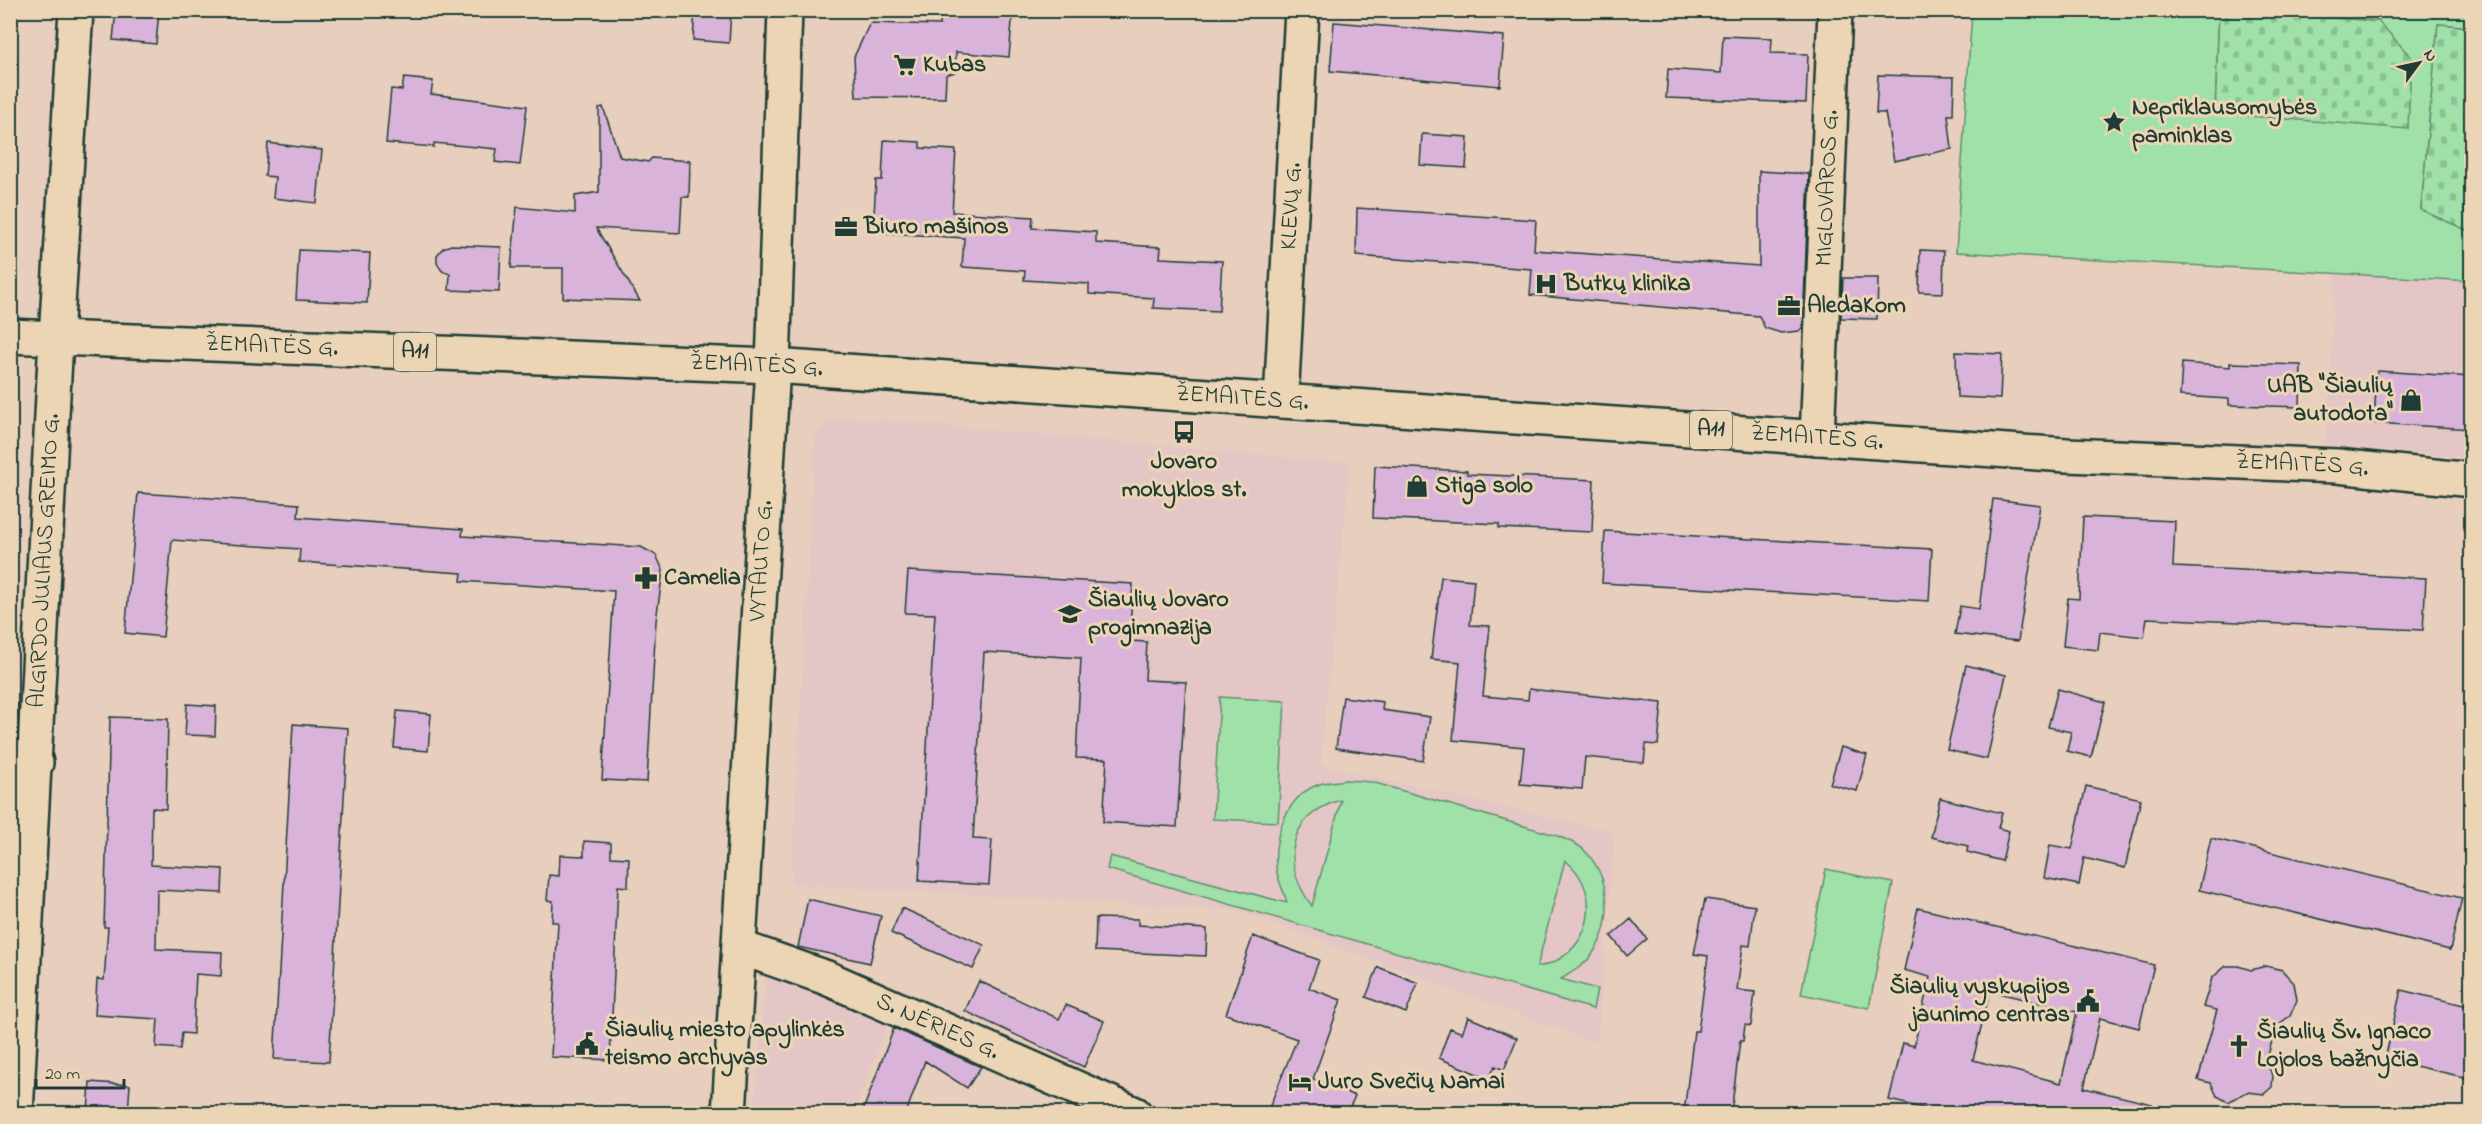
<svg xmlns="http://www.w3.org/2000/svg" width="2482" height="1124" font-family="'Indie Flower',sans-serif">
  <defs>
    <pattern id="cemetery-stones" width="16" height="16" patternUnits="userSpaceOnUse" patternTransform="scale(1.5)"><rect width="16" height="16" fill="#a0e0a9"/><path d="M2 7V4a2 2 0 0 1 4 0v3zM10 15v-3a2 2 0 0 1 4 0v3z" fill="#89c192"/></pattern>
  </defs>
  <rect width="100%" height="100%" fill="#e8cebd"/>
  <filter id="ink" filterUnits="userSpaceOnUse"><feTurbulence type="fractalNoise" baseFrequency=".0167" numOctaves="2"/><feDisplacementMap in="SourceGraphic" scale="12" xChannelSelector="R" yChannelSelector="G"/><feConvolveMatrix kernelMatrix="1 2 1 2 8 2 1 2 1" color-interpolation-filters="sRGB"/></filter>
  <g filter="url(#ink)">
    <path fill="#e4c6c6" d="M2335,273L2471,281V457L2326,446Z
      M843,417L1350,463L1320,765L1615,832L1597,1043L1237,910L791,884L815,439L819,430L831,420Z
      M768,950L894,1007L856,1107L874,1113L754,1114Z"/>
    <path fill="#a0e0a9" stroke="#608e6e" stroke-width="1.5" fill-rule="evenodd" d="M1972,11H2219L2215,113L2378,21L2223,11H2471V27L2438,24L2421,209L2471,232V281L1956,252Z
      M1220,697L1285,701L1278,822L1213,819Z
      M1346,780L1372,782L1555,835C1564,839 1578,843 1584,850C1611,877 1614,923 1593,953C1586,965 1572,972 1561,979L1597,989L1593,1009L1107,869L1110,856L1287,903C1284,891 1277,879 1276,867C1273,835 1288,792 1323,783C1330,782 1339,781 1346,780ZM1340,800L1341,801L1312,906C1281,864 1286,817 1340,800ZM1565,860C1606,893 1591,958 1537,967Z
      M1826,869L1893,883L1869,1008L1801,994Z"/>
    <path fill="url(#cemetery-stones)" stroke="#608e6e" stroke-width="1.5" d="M2219,11L2378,21L2411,57L2408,129L2215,113Z
      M2438,24L2471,27V232L2421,210Z"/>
    <path fill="#dab3db" stroke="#1f3d34" stroke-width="1.5" fill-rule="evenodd" d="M116,10H159L156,44L113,40Z
      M695,10H731L729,43L693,40Z
      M941,10H1013L1009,57L956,52L955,72L946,75L945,98L856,97L854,57L870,23L940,25Z
      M1334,22L1504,36L1500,86L1330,71Z
      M1723,36L1772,38L1771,53L1808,54L1806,103L1666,98L1668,69L1721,73Z
      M1878,75L1954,77L1953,115H1948L1952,149L1894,161L1885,113H1876Z
      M404,78L433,81L431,94L527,106L520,165L495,162L497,149L434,143V147L386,143L391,89L402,90Z
      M603,107L620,157L648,162L652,158L690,161L689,197H682L680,233L596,228L640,301L563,298V268H511L517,207L575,213V196L599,192V108Z
      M1422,134L1468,137L1466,168L1420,165Z
      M884,140L920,142V148L956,150L952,212L1033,217L1032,228L1096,232V243L1161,247L1160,258L1222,261L1219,311L1153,308L1154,298L1089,294V284L1024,280L1025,271L962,267L964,238L873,232L876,180H882Z
      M268,143L322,150L317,203L273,198L275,177L265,176Z
      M1759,171L1809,174L1803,327L1799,331L1781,333L1765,328L1759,316L1530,295L1532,269L1356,256L1357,208L1536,220L1534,250L1759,266Z
      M451,245L501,247L499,292L449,290L450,274L442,271L437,263V255L443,248Z
      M299,250L370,253L367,303L296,300Z
      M1920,250L1944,251L1943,293L1919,292Z
      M1843,278H1878L1877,319L1841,318Z
      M1956,352L2002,354L2000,399L1957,397Z
      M2182,363L2230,367V363L2301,365L2300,407L2229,405V399L2180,396Z
      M2377,371L2472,377V429L2374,423Z
      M1375,466L1467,471V474L1594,480L1592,532L1499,528V524L1373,518Z
      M138,493L299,504L298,517L463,529L462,536L641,547L656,555L663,570L656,621L647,782L602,780L614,591L461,581L462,573L299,562L300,549L172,540L163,637L125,633Z
      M1993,499L2040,505L2018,641L1955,634L1960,606L1979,609Z
      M2083,517L2175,521L2173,567L2426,578L2423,630L2147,618L2144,637L2100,632L2098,650L2063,646L2068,598L2079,599Z
      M1605,531L1932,549L1929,601L1602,583Z
      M908,571L1133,584L1129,641L1147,642L1145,680L1186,682L1177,827L1103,822L1107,759L1076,758L1081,658L984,652L973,839L992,840L989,885L919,881L935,614L905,613Z
      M1441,577L1474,580L1470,625L1490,626L1483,696L1528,700L1529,689L1662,703L1658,745L1646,744L1644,763L1585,757L1582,789L1520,784L1524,747L1453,740L1460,662L1431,659Z
      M1966,665L2006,675L1987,759L1947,750Z
      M2058,689L2105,702L2091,757L2067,751L2071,732L2048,727Z
      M1343,697L1383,702L1382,710L1430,717L1423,761L1336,748Z
      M187,704L216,706L215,736L185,735Z
      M397,711L431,714L428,751L394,748Z
      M110,717L168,719L166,809L152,808L151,865L223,869L222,893L157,890L156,949L222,952L221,976L196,974L193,1034L182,1033L180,1049L156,1047L158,1019L95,1015L97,979L104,980L108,927H104Z
      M293,724L348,728L329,1062L274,1059Z
      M1841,747L1867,755L1857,791L1830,784Z
      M2086,786L2141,799L2125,868L2084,858L2079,885L2044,878L2050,845L2072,849Z
      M1940,798L2002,813L1998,828L2009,831L2002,861L1967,852L1968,846L1931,837Z
      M2211,838L2462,898L2450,950L2199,890Z
      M584,841L611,843V857L629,858L628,887L618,886L610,1060L551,1057L558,922H552L553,901L547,900L549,875L559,876L560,855L584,856Z
      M808,899L881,916L870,963L798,947Z
      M1705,899L1755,906L1750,946L1743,945L1737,990L1755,992L1751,1026L1745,1025L1743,1041H1740L1731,1113H1684L1694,1031H1698L1708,956L1694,954Z
      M902,908L984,945L973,969L891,933Z
      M1918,908L2154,965L2139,1028L2100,1018L2084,1088L2152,1104L2151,1113H1944L1889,1100L1903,1043L1914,1046L1930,977L1904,970ZM1990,991L2077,1012L2061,1083L1973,1060Z
      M1096,918L1138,919V925L1207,929L1206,956L1095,951Z
      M1631,919L1647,939L1627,956L1611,936Z
      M1253,936L1319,960L1309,988L1341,1000L1313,1079L1355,1096L1347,1113H1267L1297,1039L1226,1014Z
      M2226,966H2238L2251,970L2266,966L2282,970L2294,983L2297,1000L2290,1016L2276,1026L2266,1063L2273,1075L2272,1087L2264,1094L2247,1092L2228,1102L2217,1096L2211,1083L2198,1080L2217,1010L2203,1007L2212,978Z
      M1378,967L1418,983L1406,1013L1366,997Z
      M979,981L1059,1019L1066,1005L1104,1021L1084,1067L965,1011Z
      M2401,990L2472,1007V1079L2385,1059Z
      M1468,1017L1517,1038L1504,1070L1495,1066L1489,1079L1439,1058L1450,1028L1462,1033Z
      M894,1028L981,1067L967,1088L925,1061L906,1113H862Z
      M90,1082L130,1085L128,1113H88Z"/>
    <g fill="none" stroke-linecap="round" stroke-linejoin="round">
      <g stroke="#1f3d34" stroke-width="38">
        <g id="minor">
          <path d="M56,338L76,10"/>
          <path id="s1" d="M1281,401L1302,10"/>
          <path id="s2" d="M1817,438L1835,10"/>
          <path d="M10,762L36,763"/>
          <path id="s3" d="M739,947L827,978L1135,1114"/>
        </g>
      </g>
      <g stroke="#1f3d34" stroke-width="38">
        <path id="secondary" d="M773,366L785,10"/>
      </g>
      <g stroke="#1f3d34" stroke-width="38">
        <path id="primary" d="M10,336L56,338"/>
      </g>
      <g stroke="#1f3d34" stroke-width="38">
        <g id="trunk">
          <path id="s4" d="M16,1114L56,338L773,366L2067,455L2337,466L2472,480"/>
          <path id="s5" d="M729,1114L773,366"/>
        </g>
      </g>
      <use href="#minor" stroke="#ecd5b5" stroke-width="33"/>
      <use href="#secondary" stroke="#ecd5b5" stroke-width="33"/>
      <use href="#primary" stroke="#ecd5b5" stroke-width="33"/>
      <use href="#trunk" stroke="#ecd5b5" stroke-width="33"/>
    </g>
  </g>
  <defs>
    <g id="supermarket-bare" transform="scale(1.8)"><path d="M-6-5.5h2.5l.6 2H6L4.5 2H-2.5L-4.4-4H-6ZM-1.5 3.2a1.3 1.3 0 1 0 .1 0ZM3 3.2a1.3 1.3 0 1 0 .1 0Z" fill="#1f3d34" stroke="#ecd5b5" stroke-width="2.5" paint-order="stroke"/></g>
    <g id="sight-bare" transform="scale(1.8)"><path d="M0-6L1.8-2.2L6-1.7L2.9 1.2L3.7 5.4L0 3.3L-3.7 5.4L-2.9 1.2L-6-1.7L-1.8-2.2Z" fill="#1f3d34" stroke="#ecd5b5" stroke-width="2.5" paint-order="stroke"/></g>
    <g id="office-bare" transform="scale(1.8)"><path d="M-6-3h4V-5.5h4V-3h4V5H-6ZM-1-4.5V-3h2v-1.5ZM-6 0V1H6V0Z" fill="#1f3d34" stroke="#ecd5b5" stroke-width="2.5" paint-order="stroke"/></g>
    <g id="hospital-bare" transform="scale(1.8)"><path d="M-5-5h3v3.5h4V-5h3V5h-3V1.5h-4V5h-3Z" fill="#1f3d34" stroke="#ecd5b5" stroke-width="2.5" paint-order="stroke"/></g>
    <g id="shop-bare" transform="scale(1.8)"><path d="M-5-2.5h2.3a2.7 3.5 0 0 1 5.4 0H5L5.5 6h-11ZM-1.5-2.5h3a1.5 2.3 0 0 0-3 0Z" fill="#1f3d34" stroke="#ecd5b5" stroke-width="2.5" paint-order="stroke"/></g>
    <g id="bus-bare" transform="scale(1.8)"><path d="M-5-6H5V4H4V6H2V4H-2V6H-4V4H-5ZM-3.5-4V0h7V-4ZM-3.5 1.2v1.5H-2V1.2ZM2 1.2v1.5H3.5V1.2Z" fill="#1f3d34" stroke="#ecd5b5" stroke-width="2.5" paint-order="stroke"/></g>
    <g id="pharmacy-bare" transform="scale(1.8)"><path d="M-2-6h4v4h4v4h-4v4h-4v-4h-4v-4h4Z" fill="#1f3d34" stroke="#ecd5b5" stroke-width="2.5" paint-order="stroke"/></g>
    <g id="school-bare" transform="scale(1.8)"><path d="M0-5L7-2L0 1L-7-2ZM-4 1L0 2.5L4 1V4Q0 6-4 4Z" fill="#1f3d34" stroke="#ecd5b5" stroke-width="2.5" paint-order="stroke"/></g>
    <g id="civic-bare" transform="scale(1.8)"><path d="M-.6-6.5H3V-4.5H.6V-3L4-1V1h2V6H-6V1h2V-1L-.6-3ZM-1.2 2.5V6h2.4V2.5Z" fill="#1f3d34" stroke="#ecd5b5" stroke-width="2.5" paint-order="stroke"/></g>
    <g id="church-bare" transform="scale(1.8)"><path d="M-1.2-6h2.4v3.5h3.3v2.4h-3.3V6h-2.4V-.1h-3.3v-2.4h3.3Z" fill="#1f3d34" stroke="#ecd5b5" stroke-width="2.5" paint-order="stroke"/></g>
    <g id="hotel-bare" transform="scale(1.8)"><path d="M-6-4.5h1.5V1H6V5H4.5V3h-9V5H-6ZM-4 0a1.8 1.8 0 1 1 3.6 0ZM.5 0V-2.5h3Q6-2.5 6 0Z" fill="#1f3d34" stroke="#ecd5b5" stroke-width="2.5" paint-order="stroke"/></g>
  </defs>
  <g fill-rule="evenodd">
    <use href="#supermarket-bare" x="905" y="65"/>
    <use href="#sight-bare" x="2114" y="122"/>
    <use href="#office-bare" x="846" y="227"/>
    <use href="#hospital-bare" x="1546" y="284"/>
    <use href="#office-bare" x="1789" y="306"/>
    <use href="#shop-bare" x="2411" y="400"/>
    <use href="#bus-bare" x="1184" y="432"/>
    <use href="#shop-bare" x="1417" y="486"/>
    <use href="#pharmacy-bare" x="646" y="578"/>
    <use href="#school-bare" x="1070" y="614"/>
    <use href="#civic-bare" x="2088" y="1001"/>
    <use href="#civic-bare" x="587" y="1044"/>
    <use href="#church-bare" x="2239" y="1046"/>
    <use href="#hotel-bare" x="1300" y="1082"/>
  </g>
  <g text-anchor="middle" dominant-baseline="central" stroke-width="6" stroke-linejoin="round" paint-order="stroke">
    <g fill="#ecd5b5" stroke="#5c6b5b" stroke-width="1.5">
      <rect x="394" y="333" width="42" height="38" rx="4.5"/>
      <rect x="1690" y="411" width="42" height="38" rx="4.5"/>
    </g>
    <g font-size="22" font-weight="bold" fill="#1f3d34">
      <text x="415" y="352">A11</text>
      <text x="1711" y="430">A11</text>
    </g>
    <g font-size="24" font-weight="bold" fill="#1f3d34" stroke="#ecd5b5" text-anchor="start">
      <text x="923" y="65">Kubas</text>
      <text x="2132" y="108">Nepriklausomybės<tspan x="2132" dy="28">paminklas</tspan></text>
      <text x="864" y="227">Biuro mašinos</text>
      <text x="1564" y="284">Butkų klinika</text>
      <text x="1807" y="306">AledaKom</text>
      <text x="2393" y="386" text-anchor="end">UAB "Šiaulių<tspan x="2393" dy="28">autodota"</tspan></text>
      <text x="1184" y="462" text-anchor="middle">Jovaro<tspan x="1184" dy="28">mokyklos st.</tspan></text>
      <text x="1435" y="486">Stiga solo</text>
      <text x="664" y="578">Camelia</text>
      <text x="1088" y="600">Šiaulių Jovaro<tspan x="1088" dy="28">progimnazija</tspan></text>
      <text x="2070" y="987" text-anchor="end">Šiaulių vyskupijos<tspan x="2070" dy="28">jaunimo centras</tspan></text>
      <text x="605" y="1030">Šiaulių miesto apylinkės<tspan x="605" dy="28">teismo archyvas</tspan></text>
      <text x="2257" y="1032">Šiaulių Šv. Ignaco<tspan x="2257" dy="28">Lojolos bažnyčia</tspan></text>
      <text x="1318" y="1082">Juro Svečių Namai</text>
    </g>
    <g font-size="24" fill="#1f3d34" stroke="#ecd5b5">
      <text stroke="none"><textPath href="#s2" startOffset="250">MIGLOVAROS G.</textPath></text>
      <text stroke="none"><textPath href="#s1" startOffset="195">KLEVŲ G.</textPath></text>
      <text stroke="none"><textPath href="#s4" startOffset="993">ŽEMAITĖS G.</textPath></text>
      <text stroke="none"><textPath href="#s4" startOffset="1478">ŽEMAITĖS G.</textPath></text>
      <text stroke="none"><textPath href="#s4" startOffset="1965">ŽEMAITĖS G.</textPath></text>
      <text stroke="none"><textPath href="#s4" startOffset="2541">ŽEMAITĖS G.</textPath></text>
      <text stroke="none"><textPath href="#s4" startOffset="3027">ŽEMAITĖS G.</textPath></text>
      <text stroke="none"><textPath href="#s4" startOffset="554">ALGIRDO JULIAUS GREIMO G.</textPath></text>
      <text stroke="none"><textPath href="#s5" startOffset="554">VYTAUTO G.</textPath></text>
      <text stroke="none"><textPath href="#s3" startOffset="214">S. NĖRIES G.</textPath></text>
    </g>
  </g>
  <rect width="2482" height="1124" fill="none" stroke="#ecd5b5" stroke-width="36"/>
  <rect x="18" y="18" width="2446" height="1088" fill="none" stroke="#1f3d34" stroke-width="2" filter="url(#ink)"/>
  <g transform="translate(2419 63) rotate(57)" stroke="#ecd5b5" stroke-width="4.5" paint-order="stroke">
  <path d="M0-4.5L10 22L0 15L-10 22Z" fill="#1f3d34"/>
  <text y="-9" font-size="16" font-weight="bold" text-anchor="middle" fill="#1f3d34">N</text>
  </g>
  <path d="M36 1079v9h88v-9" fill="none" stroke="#1f3d34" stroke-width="3"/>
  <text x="45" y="1079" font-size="18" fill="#1f3d34" stroke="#ecd5b5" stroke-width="4.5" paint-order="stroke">20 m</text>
</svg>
